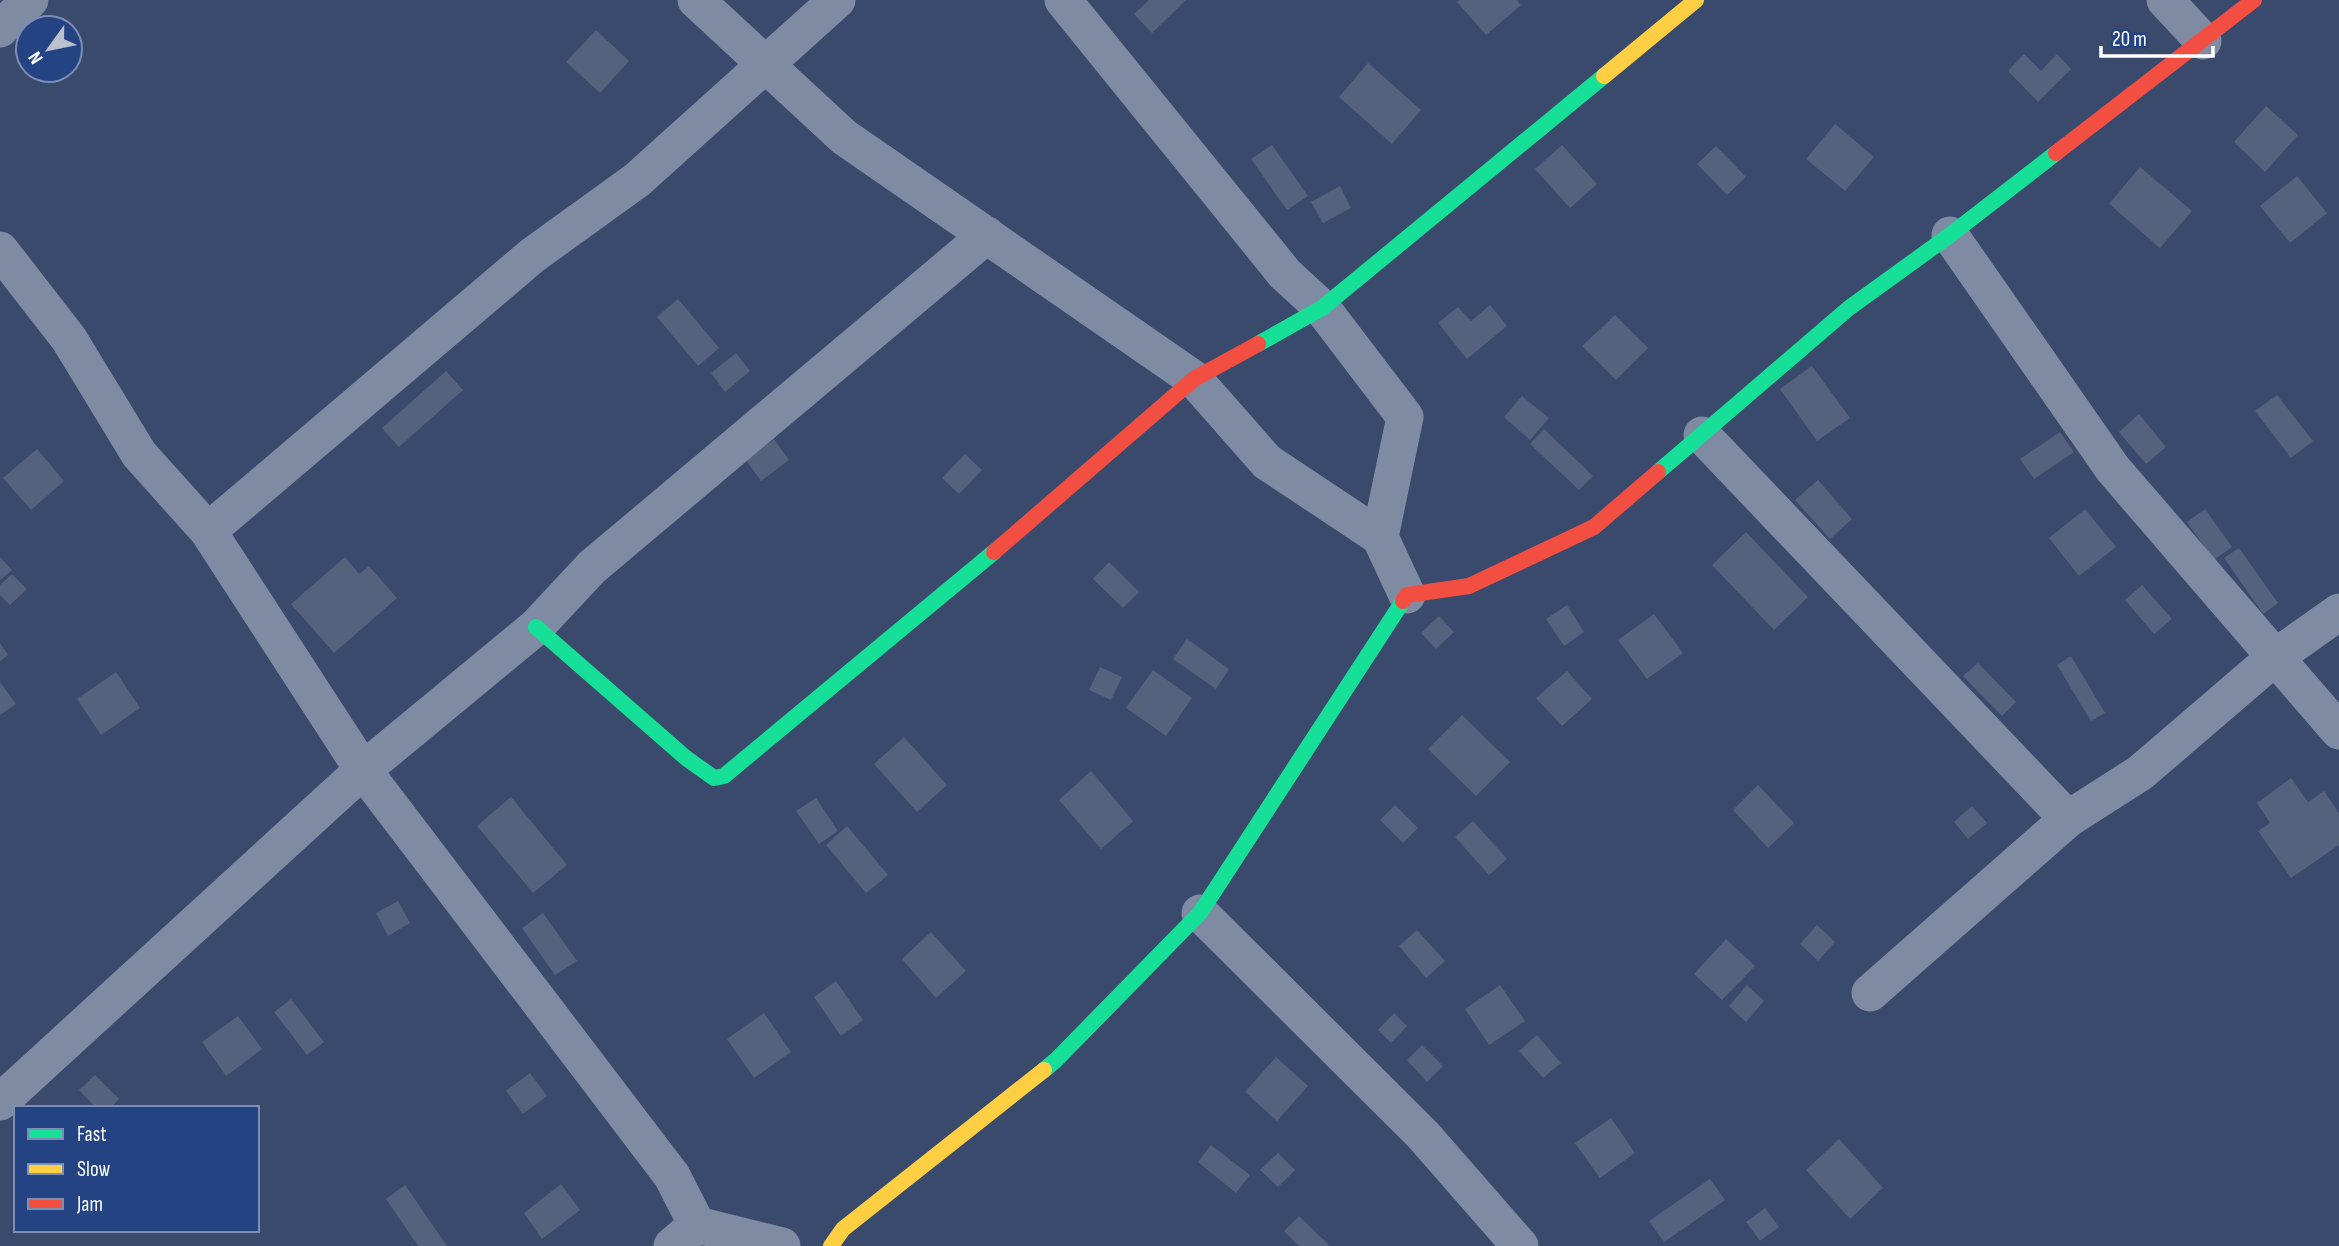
<svg xmlns="http://www.w3.org/2000/svg" width="2339" height="1246" font-family="'Sofia Sans Condensed',sans-serif">
  <rect width="100%" height="100%" fill="#3a4a6c"/>
  <path fill="#55627e" d="M1149,0H1186L1152,33L1134,14Z
    M1460,0H1517L1521,5L1486,35L1457,2Z
    M596,30L629,61L600,93L566,62Z
    M2024,54L2041,71L2057,54L2071,69L2038,102L2008,71Z
    M1368,63L1421,110L1392,144L1339,97Z
    M2266,106L2298,135L2265,172L2234,142Z
    M1835,124L1874,157L1845,191L1806,159Z
    M1272,145L1308,196L1287,210L1251,159Z
    M1562,145L1597,184L1570,208L1535,169Z
    M1716,146L1746,177L1727,195L1697,164Z
    M2140,167L2192,211L2160,248L2109,204Z
    M2297,176L2327,213L2290,243L2260,206Z
    M1340,186L1351,208L1323,223L1311,202Z
    M678,299L719,348L698,366L657,317Z
    M1490,305L1507,326L1467,359L1438,323L1458,307L1471,321Z
    M1615,315L1648,348L1616,380L1582,346Z
    M736,353L750,371L725,392L711,373Z
    M1812,366L1850,418L1817,441L1780,389Z
    M446,371L463,390L399,447L382,428Z
    M2277,395L2313,441L2291,458L2255,411Z
    M1522,396L1549,418L1530,440L1504,417Z
    M2139,414L2166,447L2146,464L2119,432Z
    M1544,429L1593,476L1579,490L1530,444Z
    M2060,432L2074,452L2034,479L2020,459Z
    M774,439L789,460L761,481L746,460Z
    M37,449L64,481L31,510L3,478Z
    M965,454L982,470L959,494L942,478Z
    M1818,480L1852,519L1830,539L1795,500Z
    M2085,509L2116,547L2079,576L2049,538Z
    M2205,509L2232,547L2214,560L2187,522Z
    M1746,532L1808,597L1774,630L1712,565Z
    M2239,548L2278,603L2263,614L2224,558Z
    M0,557L12,570L0,580Z
    M345,557L359,574L369,566L397,598L334,653L291,604Z
    M1109,562L1139,592L1123,608L1093,579Z
    M12,574L27,589L10,605L0,595V585Z
    M2142,585L2172,619L2154,634L2125,600Z
    M1567,605L1584,632L1564,646L1546,619Z
    M1654,614L1683,653L1647,679L1618,640Z
    M1439,616L1454,632L1436,649L1421,633Z
    M1187,639L1229,669L1216,689L1173,659Z
    M0,643L8,655L0,661Z
    M2071,656L2105,713L2091,721L2057,665Z
    M1978,663L2016,702L2002,716L1963,676Z
    M1100,667L1122,677L1111,700L1089,690Z
    M1153,670L1192,698L1166,736L1126,708Z
    M1567,671L1592,699L1562,726L1536,698Z
    M116,672L140,708L101,735L77,699Z
    M0,682L16,704L0,715Z
    M1462,715L1510,762L1476,796L1428,749Z
    M904,737L947,785L917,812L874,764Z
    M1091,771L1133,821L1101,849L1059,800Z
    M2291,778L2308,802L2324,791L2339,813V845L2291,878L2258,831L2270,823L2257,803Z
    M1758,785L1794,823L1768,848L1733,810Z
    M511,797L567,865L533,893L477,826Z
    M816,798L838,831L819,844L796,811Z
    M1395,805L1418,828L1403,843L1380,820Z
    M1972,806L1987,823L1968,839L1954,822Z
    M1473,821L1507,859L1489,875L1455,837Z
    M847,826L888,875L866,893L826,845Z
    M398,901L410,923L388,936L376,913Z
    M543,913L577,961L555,975L522,928Z
    M1817,925L1835,942L1818,961L1800,944Z
    M1417,930L1445,961L1426,978L1399,946Z
    M931,932L966,971L936,998L902,959Z
    M1726,939L1755,966L1722,1000L1694,974Z
    M836,981L863,1020L841,1036L814,997Z
    M1500,985L1525,1021L1489,1045L1465,1009Z
    M1747,985L1764,1001L1746,1022L1729,1006Z
    M291,999L324,1042L307,1055L274,1012Z
    M764,1013L791,1052L754,1078L727,1039Z
    M1394,1013L1407,1026L1391,1043L1378,1030Z
    M238,1016L262,1049L226,1076L202,1042Z
    M1537,1035L1561,1063L1543,1078L1519,1051Z
    M1422,1045L1443,1066L1427,1082L1407,1060Z
    M1276,1057L1308,1086L1277,1121L1245,1092Z
    M530,1073L547,1096L523,1114L506,1091Z
    M95,1075L119,1099L110,1108H96L79,1090Z
    M1611,1118L1635,1153L1600,1178L1575,1143Z
    M1839,1139L1883,1188L1850,1219L1806,1170Z
    M1211,1145L1250,1175L1236,1193L1198,1162Z
    M1278,1153L1295,1170L1278,1187L1260,1170Z
    M1710,1179L1725,1200L1664,1242L1649,1221Z
    M561,1184L580,1210L542,1239L524,1213Z
    M405,1185L447,1246H418L386,1199Z
    M1765,1208L1779,1227L1760,1241L1746,1222Z
    M1299,1216L1330,1246H1299L1284,1231Z"/>
  <g fill="none" stroke-linecap="round" stroke-linejoin="round">
    <path stroke="#7f8ba2" stroke-width="37" d="M696,0L844,137L1194,379L1267,462L1380,537L1407,595
      M1063,0L1285,274L1322,308L1405,417L1380,537
      M2165,0L2203,41
      M0,29L30,0
      M1950,235L2113,469L2339,731
      M0,250L69,339L139,454L208,531L363,770L672,1176L697,1225L782,1246
      M1702,435L2068,819
      M208,531L533,255L637,180L837,0
      M1200,913L1423,1135L1520,1246
      M1870,993L2068,819L2140,773L2274,658L2339,612
      M0,1102L363,770L536,627L592,567L987,235
      M672,1246L697,1225"/>
    <path stroke="#16e098" stroke-width="16" d="M1258,344L1322,308L1604,76
      M1658,472L1849,308L1950,235L2056,153
      M536,627L686,758L714,778L724,776L994,552
      M1044,1070L1056,1060L1200,913L1403,601"/>
    <path stroke="#ffcf43" stroke-width="16" d="M1604,76L1696,0
      M831,1246L843,1229L1044,1070"/>
    <path stroke="#f24e42" stroke-width="16" d="M2056,153L2254,0
      M994,552L1194,379L1258,344
      M1403,601L1407,595L1469,586L1594,527L1658,472"/>
  </g>
  <rect x="14" y="1106" width="245" height="126" fill="#244382" stroke="#7c8eb4" stroke-width="2"/>
  <rect x="28" y="1129" width="35" height="10" fill="#16e098" stroke="#7c8eb4" stroke-width="2"/>
  <text x="77" y="1141" font-size="21" fill="#ffffff">Fast</text>
  <rect x="28" y="1164" width="35" height="10" fill="#ffcf43" stroke="#7c8eb4" stroke-width="2"/>
  <text x="77" y="1176" font-size="21" fill="#ffffff">Slow</text>
  <rect x="28" y="1199" width="35" height="10" fill="#f24e42" stroke="#7c8eb4" stroke-width="2"/>
  <text x="77" y="1211" font-size="21" fill="#ffffff">Jam</text>
  <g transform="translate(49 49) rotate(237)"><circle r="33" fill="#244382" stroke="#7c8eb4" stroke-width="2"/>
  <path d="M0-5L12 26L0 18L-12 26Z" fill="#bac0cc"/>
  <text y="-10" font-size="19" font-weight="bold" text-anchor="middle" fill="#ffffff">N</text>
  </g>
  <path d="M2101 46v10h112v-10" fill="none" stroke="#ffffff" stroke-width="3.5"/>
  <text x="2112" y="46" font-size="21" fill="#ffffff" stroke="#244382" stroke-width="5" paint-order="stroke">20 m</text>
</svg>
